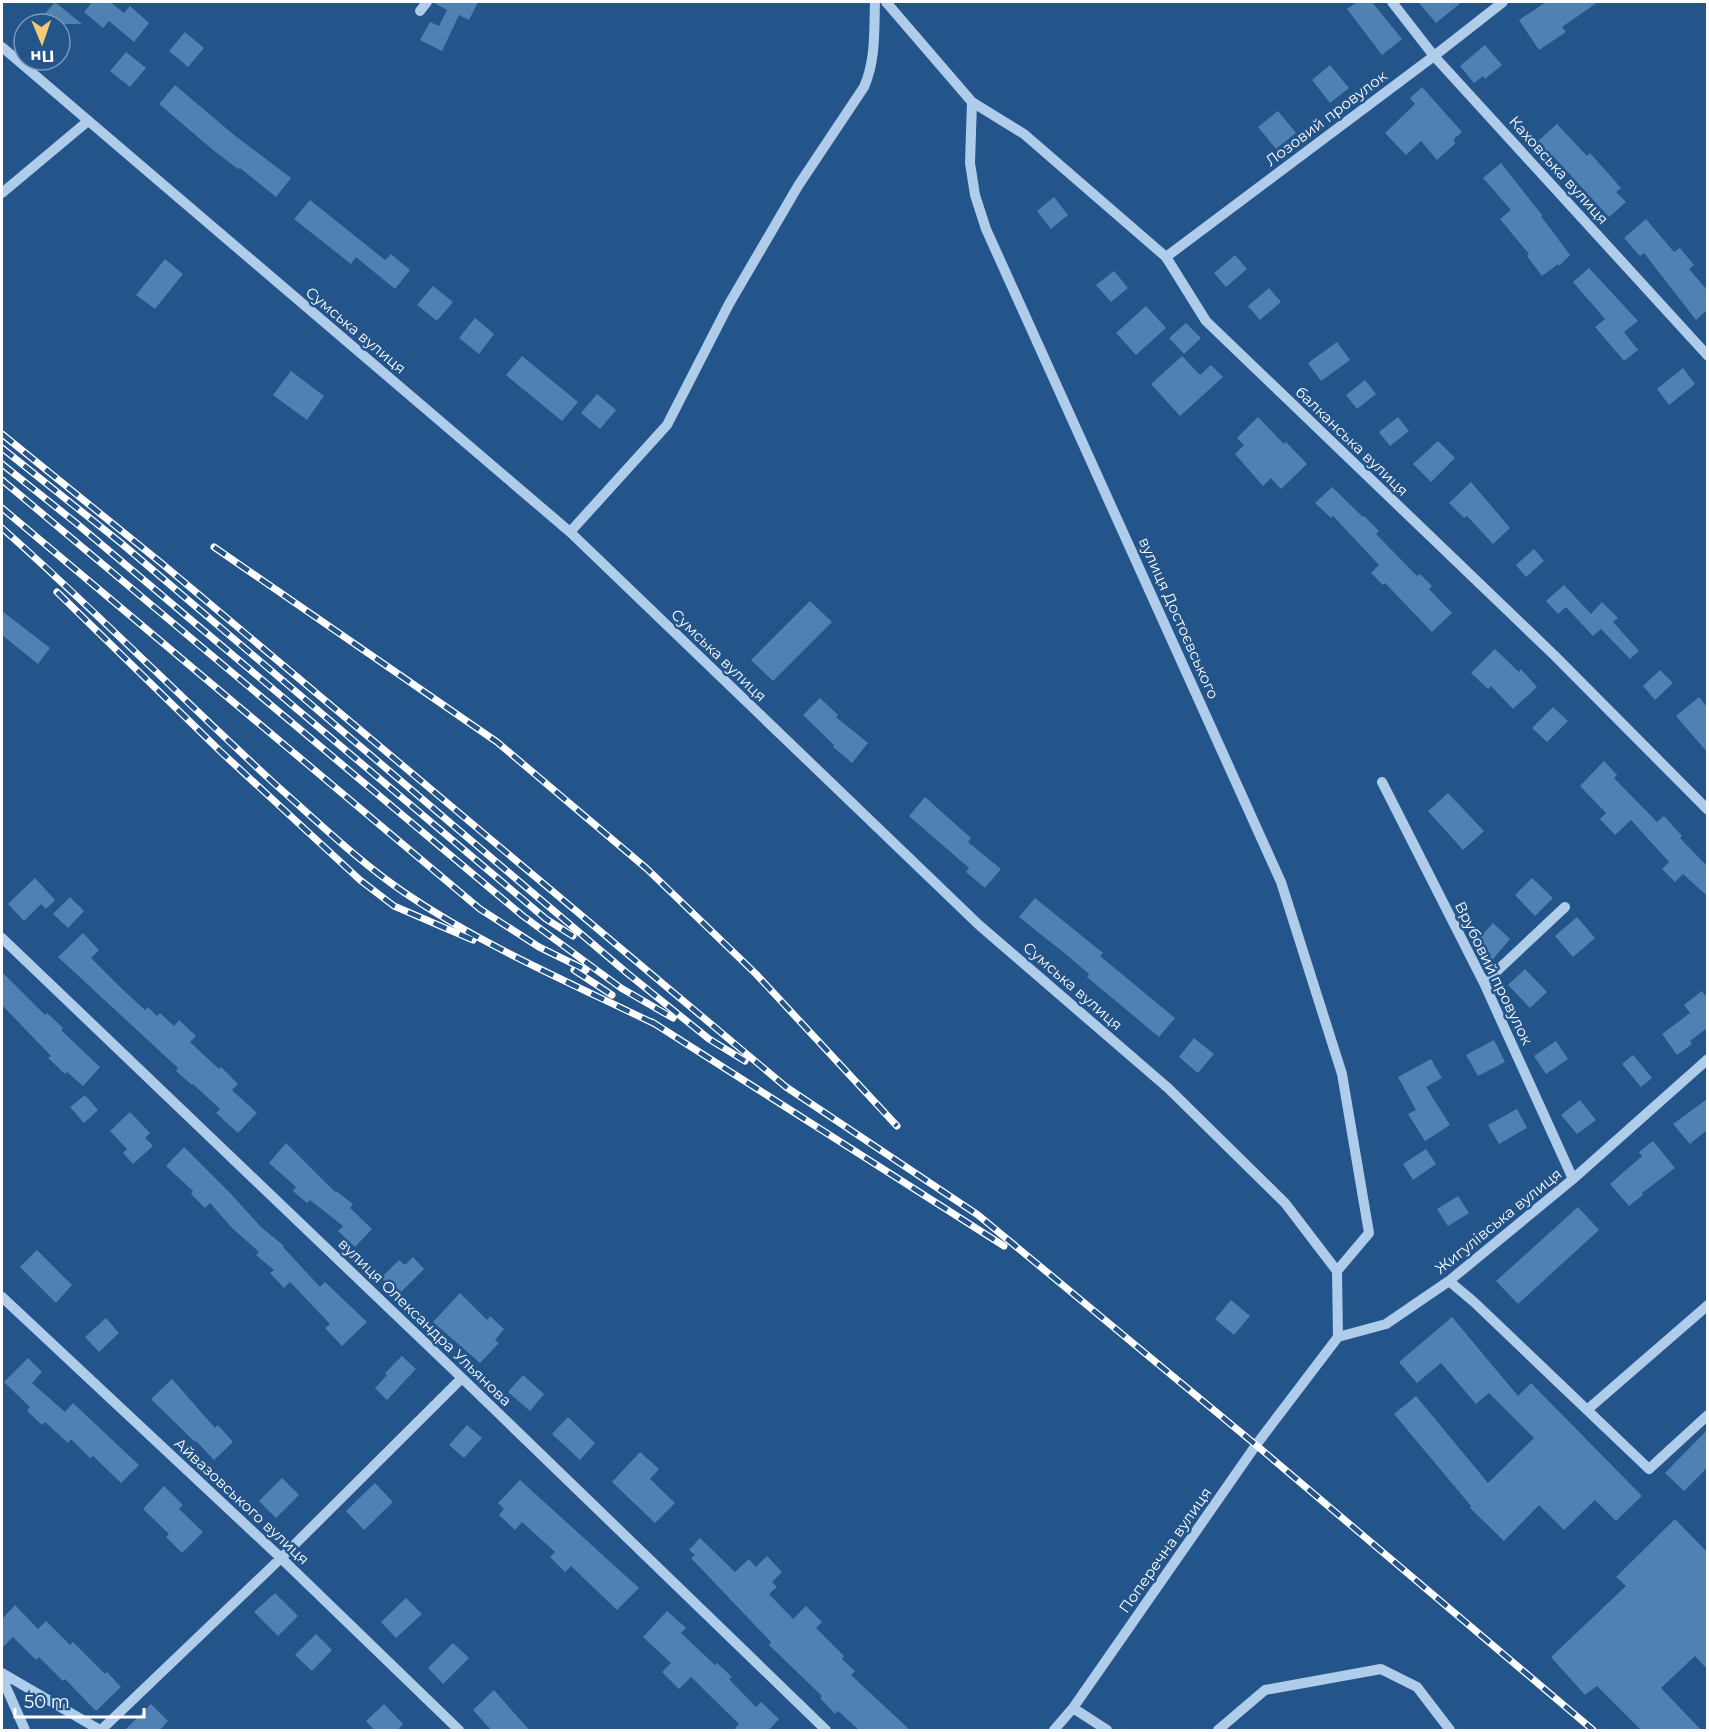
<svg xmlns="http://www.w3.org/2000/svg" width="1709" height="1732" font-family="Montserrat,sans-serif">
  <rect width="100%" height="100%" fill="#23548a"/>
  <path fill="#5081b3" d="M55,2L82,24H36Z
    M92,2H110L124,13L130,6L149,23L134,42L109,21L103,28L84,12Z
    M434,2H478L469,20L459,15L442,51L420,40L430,22L439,26L447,10L434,3Z
    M1357,2H1372L1402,39L1382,55L1347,9Z
    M1418,2H1462L1436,23Z
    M1546,2H1598L1562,27L1566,32L1539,50L1519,20Z
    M185,32L204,48L188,67L169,51Z
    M1485,45L1502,65L1485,79L1483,76L1474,83L1460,66Z
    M126,52L146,68L130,87L110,71Z
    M1330,65L1349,88L1330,103L1312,80Z
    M175,85L234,135L291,178L276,197L240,168L238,169L213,150L159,104Z
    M1422,87L1462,132L1454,139L1455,144L1437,160L1421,141L1406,155L1385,133L1415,104L1410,98Z
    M1278,111L1296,133L1276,149L1258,127Z
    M1557,124L1587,156L1590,153L1621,188L1616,192L1626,202L1609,217L1554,157L1552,159L1537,142Z
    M1501,163L1542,215L1541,216L1570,255L1559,266L1558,264L1542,276L1527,256L1529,254L1500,219L1511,210L1483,178Z
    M1054,197L1068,215L1051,229L1037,211Z
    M310,200L385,260L391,254L410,270L395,289L356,257L351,264L294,219Z
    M1646,219L1674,252L1680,248L1694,265L1689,269L1707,290V310L1696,320L1644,253L1640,256L1624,238Z
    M1235,255L1247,269L1226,287L1214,273Z
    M165,259L183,274L155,309L136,295Z
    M1589,268L1638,321L1624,332L1638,350L1624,361L1595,327L1605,319L1573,282Z
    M1114,271L1128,288L1111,302L1096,285Z
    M433,286L453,302L437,321L417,305Z
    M1269,288L1281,302L1260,320L1248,306Z
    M1146,306L1166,328L1136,355L1116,333Z
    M475,318L494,334L479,354L459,338Z
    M1186,323L1201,338L1184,354L1169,338Z
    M1337,342L1350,360L1321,381L1308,363Z
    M522,356L578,402L562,421L506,375Z
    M1182,356L1200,375L1211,365L1223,377L1180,416L1151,384Z
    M1683,368L1695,384L1669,405L1657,389Z
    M291,371L324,396L307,420L273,395Z
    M1365,380L1376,394L1357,409L1346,395Z
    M597,394L616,410L600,429L581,413Z
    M1258,417L1284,444L1286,442L1307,464L1281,489L1271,478L1263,486L1235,454L1244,445L1237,438Z
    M1398,417L1409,431L1390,446L1379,432Z
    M1438,441L1455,458L1431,482L1413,464Z
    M1471,482L1510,528L1493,544L1467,516L1464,518L1449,503Z
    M1332,487L1363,517L1364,516L1379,531L1376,534L1417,576L1420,574L1432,586L1429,589L1452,613L1432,632L1385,583L1383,585L1371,573L1379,565L1333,516L1331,518L1315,503Z
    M1534,549L1544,561L1526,577L1516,565Z
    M1564,585L1591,614L1602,602L1618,618L1613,622L1639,651L1630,659L1601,629L1593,636L1566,607L1558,614L1546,601Z
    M810,601L832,622L773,681L751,660Z
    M2,611L50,648L38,664L2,635Z
    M1495,649L1519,672L1521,669L1537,687L1513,709L1491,686L1488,689L1471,673Z
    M1660,670L1673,683L1655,700L1643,686Z
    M1699,697L1707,707V752L1676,716Z
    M820,698L838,715L836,717L868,743L852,763L833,747L834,745L803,715Z
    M1553,707L1568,721L1547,742L1532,728Z
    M1604,761L1617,775L1614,778L1657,822L1664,816L1682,836L1680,838L1707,866V896L1683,874L1675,882L1662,869L1669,862L1631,820L1615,835L1600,819L1606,813L1580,786Z
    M1448,793L1484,831L1463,850L1428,811Z
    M925,797L971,838L968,842L1001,869L985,888L966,872L969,868L909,816Z
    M35,878L55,900L46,909L41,904L24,921L8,904Z
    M1532,878L1553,898L1535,916L1515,895Z
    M70,897L84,911L68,928L53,914Z
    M1035,898L1103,953L1100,956L1175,1018L1159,1037L1087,977L1089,974L1068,956L1019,917Z
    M1577,917L1595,938L1573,957L1555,936Z
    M1493,923L1510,939L1492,960L1474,944Z
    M83,933L99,950L91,958L121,988L145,1010L148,1007L157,1016L160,1013L174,1026L179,1020L196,1036L190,1042L219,1069L221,1067L238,1084L232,1090L257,1113L238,1133L216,1113L220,1109L193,1084L192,1085L176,1071L178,1068L58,957Z
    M1525,969L1547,992L1530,1008L1508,985Z
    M2,972L45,1015L47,1013L63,1028L61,1030L100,1067L83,1086L67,1072L65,1074L48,1058L51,1056L2,1005Z
    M1702,991L1707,998V1028L1690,1041L1692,1044L1677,1055L1662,1034L1690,1013L1684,1005Z
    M1194,1038L1214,1054L1198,1073L1179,1057Z
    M1494,1040L1505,1062L1478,1076L1466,1055Z
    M1556,1041L1568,1059L1546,1074L1534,1056Z
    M1633,1055L1652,1078L1641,1087L1622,1064Z
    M1431,1059L1442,1078L1426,1087L1450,1125L1425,1141L1408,1114L1416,1110L1398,1077Z
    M85,1095L98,1110L84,1123L70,1107Z
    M1707,1099V1130L1690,1144L1673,1124Z
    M1580,1100L1596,1120L1577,1134L1561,1115Z
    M1517,1109L1527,1128L1499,1144L1488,1125Z
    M130,1112L150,1133L145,1138L153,1146L133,1164L123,1153L127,1149L110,1131Z
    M1653,1141L1675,1168L1642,1193L1643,1195L1629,1206L1610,1184L1642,1156L1639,1152Z
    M286,1143L335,1192L336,1191L353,1204L350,1208L372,1229L355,1247L338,1231L343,1226L310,1200L307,1203L293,1191L296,1187L269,1163Z
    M184,1147L232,1195L261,1227L284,1246L283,1247L320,1287L325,1282L367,1322L342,1346L325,1328L330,1324L290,1282L284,1288L270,1273L274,1270L256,1255L259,1252L233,1229L210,1203L205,1208L191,1194L193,1191L166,1166Z
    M1426,1149L1436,1164L1413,1180L1403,1164Z
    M1458,1196L1469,1213L1448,1226L1437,1209Z
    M1578,1207L1599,1230L1518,1304L1496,1281Z
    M37,1250L72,1285L56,1303L20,1267Z
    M413,1257L424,1269L398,1295L381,1278L399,1260L405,1265Z
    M460,1293L487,1320L490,1316L504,1329L495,1340L499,1343L480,1363L433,1322Z
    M1231,1300L1250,1316L1234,1335L1215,1319Z
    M1452,1317L1518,1396L1531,1383L1642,1496L1616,1521L1595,1500L1564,1530L1539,1505L1504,1541L1470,1508L1471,1506L1394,1414L1416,1396L1488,1483L1534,1438L1489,1393L1476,1404L1441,1363L1417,1383L1399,1362Z
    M106,1318L119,1333L99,1352L85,1337Z
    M402,1356L416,1369L387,1400L375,1388L387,1375L385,1373Z
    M28,1358L42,1372L32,1383L65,1412L73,1403L139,1465L121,1483L93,1456L90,1458L71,1439L68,1443L45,1422L42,1425L27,1411L30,1407L4,1382Z
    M523,1375L544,1394L530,1411L508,1392Z
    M172,1379L215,1428L218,1425L233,1442L214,1460L196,1441L195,1442L151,1399Z
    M568,1417L595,1443L580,1460L552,1434Z
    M467,1425L482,1438L464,1458L449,1445Z
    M1707,1430V1468L1684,1491L1665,1473Z
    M640,1452L659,1469L650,1479L675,1503L655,1523L612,1482Z
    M282,1478L299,1495L276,1518L259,1501Z
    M520,1480L639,1588L617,1610L571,1566L565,1572L550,1557L555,1552L522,1522L515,1530L499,1515L504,1509L498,1503Z
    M375,1483L393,1502L364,1530L346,1511Z
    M164,1486L183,1505L179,1509L203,1532L182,1553L166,1537L169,1534L143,1509Z
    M1675,1519L1707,1552V1669L1695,1656L1661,1688L1702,1731H1642L1597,1686L1585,1695L1551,1657L1626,1586L1616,1577Z
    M700,1538L735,1572L749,1559L756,1567L767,1556L782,1572L772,1582L777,1587L769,1594L793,1619L806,1606L822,1622L816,1628L844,1656L842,1659L855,1671L851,1675L911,1731H860L838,1711L835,1714L820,1698L822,1696L769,1645L771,1642L691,1558L695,1555L689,1550Z
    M275,1593L298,1616L278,1636L254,1612Z
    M406,1598L422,1614L396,1638L381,1622Z
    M15,1605L38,1629L46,1621L70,1645L73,1642L105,1674L107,1672L121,1687L96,1711L65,1679L63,1681L39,1657L36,1660L13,1637L2,1648V1619Z
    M667,1611L686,1628L681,1633L715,1665L717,1663L732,1677L729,1679L756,1707L761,1702L779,1719L768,1731H733L739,1724L691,1677L679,1689L662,1672L671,1663L643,1637Z
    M316,1634L332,1650L312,1671L295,1655Z
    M453,1643L469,1658L443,1684L428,1668Z
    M494,1690L530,1731H492L473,1710Z
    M151,1704L168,1721L159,1731H124Z
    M384,1704L403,1724L397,1731H375L366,1721Z"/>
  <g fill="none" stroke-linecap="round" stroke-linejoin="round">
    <path stroke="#afccea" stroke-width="10" d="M886,2L972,102L970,163L975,195L986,229L1281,882L1342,1074L1369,1233L1337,1271
      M1392,2L1434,56L1708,356
      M420,11L427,2
      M2,47L570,532L979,925L1168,1088L1285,1203L1337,1271L1338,1337
      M972,102L1024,134L1166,257L1206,321L1554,655L1708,810
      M2,193L88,121
      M1166,257L1434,56L1503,2
      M570,532L667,425L729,304L798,186L864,87C876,60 874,30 875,2
      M1382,782L1484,983L1573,1179
      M2,938L462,1378L826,1730
      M1484,983L1565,907
      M1449,1281L1474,1302L1649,1469L1708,1415
      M2,1297L281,1558L459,1730
      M1587,1410L1708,1305
      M2,1673L100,1730
      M2,1678L25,1730
      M1073,1708L1107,1730
      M101,1730L281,1558L462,1378
      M1054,1730L1073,1708L1256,1445L1338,1337L1386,1324L1449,1281L1573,1179L1708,1059
      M1218,1730L1265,1690L1381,1669L1417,1687L1450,1730"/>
    <g stroke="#fff" stroke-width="7">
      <path id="rail" d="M2,434L160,562L786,1087L978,1215L1256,1445L1593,1730
        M2,448L121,543L627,973L709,1039L745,1061
        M2,464L76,523L546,919L573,936
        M2,480L523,916L621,988L673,1018
        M2,508L480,909L539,947L586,970
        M2,528C96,611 183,700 276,785C318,822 358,861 405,893C483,946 573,984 657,1025
        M214,547L497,742L646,868L756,974L897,1126
        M57,592L220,751L360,880L394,906L473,940
        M574,970L612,995
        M652,1022L1004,1246"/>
    </g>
    <use href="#rail" stroke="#23548a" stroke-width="4.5" stroke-dasharray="14" stroke-linecap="butt"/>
  </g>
  <g text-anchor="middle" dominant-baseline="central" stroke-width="5" stroke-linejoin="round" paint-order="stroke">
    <g font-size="15" fill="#fff" stroke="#23548a">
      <text transform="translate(1326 118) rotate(-37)">Лозовий провулок</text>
      <text transform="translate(1559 170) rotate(48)">Каховська вулиця</text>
      <text transform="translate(356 330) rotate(40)">Сумська вулиця</text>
      <text transform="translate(1352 441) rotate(44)">балканська вулиця</text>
      <text transform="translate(1179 618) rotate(66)">вулиця Достоєвського</text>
      <text transform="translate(719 655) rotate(44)">Сумська вулиця</text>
      <text transform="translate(1494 973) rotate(64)">Врубовий провулок</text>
      <text transform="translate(1073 986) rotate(41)">Сумська вулиця</text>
      <text transform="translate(1498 1221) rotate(-39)">Жигулівська вулиця</text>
      <text transform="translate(425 1322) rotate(44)">вулиця Олександра Ульянова</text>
      <text transform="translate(242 1501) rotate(43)">Айвазовського вулиця</text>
      <text transform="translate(1165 1550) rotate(-55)">Поперечна вулиця</text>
    </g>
  </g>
  <rect width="1709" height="1732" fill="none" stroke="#ffffff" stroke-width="6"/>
  <g transform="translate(42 42) rotate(178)"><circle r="28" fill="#23548a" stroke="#7b98b9" stroke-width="1.5"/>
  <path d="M0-4.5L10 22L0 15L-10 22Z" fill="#f6ca72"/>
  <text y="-9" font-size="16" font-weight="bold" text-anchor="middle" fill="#ffffff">Пн</text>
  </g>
  <path d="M15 1708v9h129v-9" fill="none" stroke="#ffffff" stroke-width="3"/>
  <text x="24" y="1708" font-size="18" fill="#ffffff" stroke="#23548a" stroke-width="4.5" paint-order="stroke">50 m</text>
</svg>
